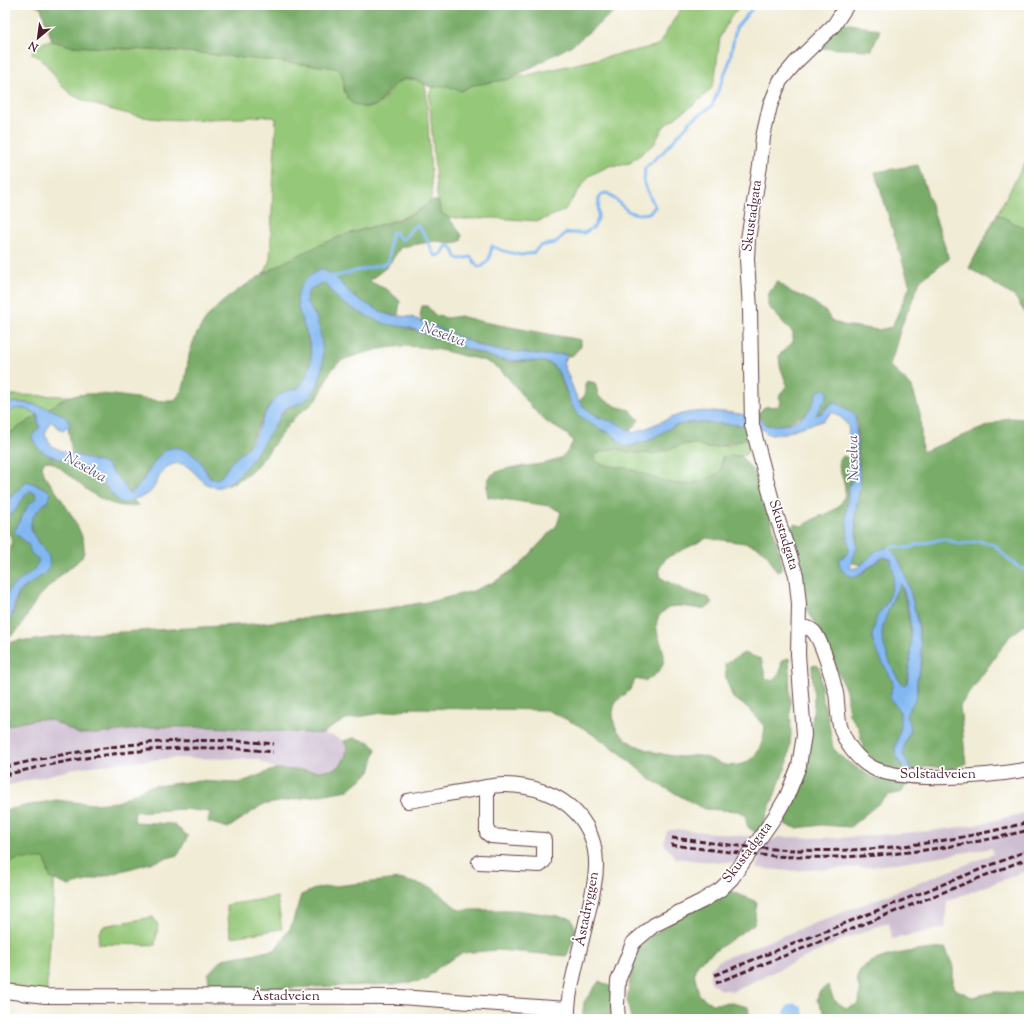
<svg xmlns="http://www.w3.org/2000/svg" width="1034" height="1024" font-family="'Sorts Mill Goudy',serif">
  <rect width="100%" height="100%" fill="#fff"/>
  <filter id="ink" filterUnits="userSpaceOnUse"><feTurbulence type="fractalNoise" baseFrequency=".025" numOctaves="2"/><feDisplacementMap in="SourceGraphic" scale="8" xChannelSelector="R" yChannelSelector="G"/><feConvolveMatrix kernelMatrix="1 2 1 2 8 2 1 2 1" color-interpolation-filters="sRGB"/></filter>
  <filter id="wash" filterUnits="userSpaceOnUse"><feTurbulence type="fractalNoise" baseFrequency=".012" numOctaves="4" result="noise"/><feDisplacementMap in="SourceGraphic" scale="16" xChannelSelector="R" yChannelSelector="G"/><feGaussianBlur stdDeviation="0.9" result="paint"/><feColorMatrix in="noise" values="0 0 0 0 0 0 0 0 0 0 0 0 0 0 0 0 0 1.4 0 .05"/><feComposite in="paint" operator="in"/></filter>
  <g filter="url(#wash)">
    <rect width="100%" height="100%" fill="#f1ecd5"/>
    <path fill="#cebed1" d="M38,719L51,720L79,734H96L154,727H213L323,734L333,736L344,741L347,747L346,755L341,765L331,770L319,771L275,769L258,759L173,758L82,767L5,786V726Z
      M1029,812V870L947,901L945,928L892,939L889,922L840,941L733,991L719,989L710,981V969L720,960L993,854L992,848L871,867L788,871L757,868L760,858L743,856L737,863L700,861L676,858L665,846L664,841L667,831L677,829L754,837L763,845L778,837L838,838L928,831L975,825Z"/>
    <path fill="#95c878" stroke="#707452" d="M683,5H744L732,15L720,37L715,77L711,89L702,98L663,127L655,143L630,163L609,166L589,176L564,211L539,221L494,218L464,219L448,217L442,214L437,196L429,95L432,88L443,84L461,90L473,85L510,79L655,46L659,44Z
      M52,41L71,46L188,52L330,67L339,69L344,79V91L359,106C363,107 368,108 372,107C394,100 392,67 424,83L426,89L432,194C431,199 430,203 425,206C404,221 380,223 357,231C324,242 293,259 262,274L266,270L270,259L276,118C266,115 253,117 242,118C209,118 172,123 138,116C122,113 84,103 71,94C56,84 49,60 31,53L44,42Z
      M1029,155V225L1026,229L997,214Z
      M5,395L73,396L48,409C35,405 17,398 5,405Z
      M14,408L26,409L38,415L5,436V417Z
      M745,438H748C750,444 750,451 745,455L722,457L721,470C714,479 690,486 678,484C660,482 643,472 624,468C615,466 598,467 593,457L595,454L615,448L627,452L654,454L685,444H696L708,448L730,445Z
      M5,832L54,858V891L46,998L5,990Z
      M277,897L282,929L231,937L226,905Z
      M153,917L158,925L155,945L98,944L99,933L104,926Z"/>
    <path fill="#78ac68" stroke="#61664a" d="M33,5H622L574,44L510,79L473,85L461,91C448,87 447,83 432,88C423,83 411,75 400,81C383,89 386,109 362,107C358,106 351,104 349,100C341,90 346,79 339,69L330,67L188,52L71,46L52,41L41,8Z
      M839,22L880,30L872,50L817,48Z
      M918,165L949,259L921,279L901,327L890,366L912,387L920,414L922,452L1008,418L1029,419V622L1010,636L960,706L966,764L949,769L928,766L913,771C910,765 904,759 903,753C902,735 916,739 906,716L917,692V679L921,664L919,626L908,584L891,550L886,548L867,559L860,565L851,562L858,540L855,517L860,485L857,420L837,403H831L818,415H815L816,412C797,413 784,432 763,424L759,414C764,403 769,408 779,406L781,402L779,396L787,385L780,366L779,355L793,342V333L768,306V295L777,281L791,292L812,301L826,312L831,320L843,325L878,330L892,327L910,286L875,172Z
      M431,201H438L442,214L448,217L462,235L461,241L453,243L436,241L401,247L387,267L369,281L388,290L400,301L398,315L394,316L364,304L321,269L298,308C306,332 322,366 299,387C291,395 278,395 270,404L246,449L229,465L222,476L218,479L211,478L202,465L187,452L147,471L141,485L129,494L106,464L72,455L67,419L48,409C55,405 63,398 72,396C104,389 142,402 173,401C189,388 185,369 190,351C198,326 210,311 230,296C260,274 304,250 339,237C369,225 407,225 431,201Z
      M997,214L1029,231V319L1015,297L969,268Z
      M322,283L326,284L335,296L400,325L471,351L509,362L540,361L551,364L558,372L565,390L601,430L612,434L619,443L631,447L640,442L647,441L674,426L692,422L742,425L747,423L748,438L717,447L708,448L696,444H685L654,454L627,452L615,448L595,454L593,457C598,467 615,466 624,468C643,472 660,482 678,484C690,486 714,479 721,470L722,457L741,456L762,483L781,560V571L777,572L767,554L758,547L745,543L707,538L666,558L659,569L661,578L686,591L709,598L712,604C699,617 676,595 660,615C645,635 687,662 644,681L636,679C633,683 631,689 628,692C623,697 615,699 614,707C605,743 655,754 681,757C687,757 693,755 699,756C708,756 716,763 725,765C751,769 763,750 765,727L747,707L733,698L726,679L725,664L744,653L761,659L766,679L774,681L780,672L782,660L789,658L791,734L788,761L761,829L757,832C747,829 746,826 746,815L739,811L704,809L651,780L619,752L580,726L547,710L412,708L346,719L327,730L323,734L213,727H154L96,734H79L51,720L38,719L5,726V644L20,640L27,641L71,635L254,624L390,608L433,601L473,591L496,581L519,566L557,525L561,512L550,506L488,497C486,490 486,478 493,474C509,463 541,469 560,458C567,454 570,448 573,441C565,430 551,427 542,418C526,404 512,378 495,366C487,360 474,358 464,356C425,345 397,342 358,355C351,357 341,359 336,365C327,374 324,388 317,399C311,407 301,410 294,418C269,446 265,468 227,486L252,460L285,409L290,406L299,404L321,375L322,364V350L315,314L310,310L306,302L309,290Z
      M422,306H427L435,315L447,318L460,316L483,322L581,340V346L573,355L569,356L564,354L546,355L496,350L466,340L422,321L420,316Z
      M587,381L595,383L599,397L618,407L630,410L639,420L629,432C613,418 595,421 579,401L585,395V384Z
      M38,415V424L40,427L35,432C41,464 59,454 80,467C97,477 106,487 119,502L133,500L138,505C113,512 87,491 69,475C62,470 54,461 45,461L42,465L44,474C54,490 94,539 82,557C77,563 69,568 63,573C54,581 47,589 39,597C27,611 23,632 5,639V627L14,612L18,594L35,579L42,576L49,559C38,532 15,527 49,500L45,488L27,481L5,503V436Z
      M844,456L851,460L854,477L849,486L846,516L849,550L846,555L839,560L842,570L851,576L860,575L883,557L891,559C899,580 890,600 877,616L887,672L893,682L890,698C893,703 897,706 899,711C907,734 885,745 905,771L883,766L864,751L859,728L849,714L846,691L832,658L820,630L806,609L802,593L799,553L790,528L794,524L802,526C819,513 846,513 845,489C844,478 838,470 839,459Z
      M30,491L36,494L37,498L29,504L15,530C17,537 24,538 28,544C31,550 34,555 39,560C35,575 12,583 5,599C5,589 3,577 5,567C7,556 13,550 11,537L5,531V518C19,511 19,497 30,491Z
      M901,584C912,623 913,644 907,683L904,685C895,679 883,646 881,635C881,627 896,589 901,584Z
      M817,665L820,670L822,697L828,718L833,748L845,760L871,777L889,780H905L906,784L902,792L889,795L850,827L822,825L797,828L786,825L784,817L798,791L807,767L814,703L812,666Z
      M354,738L370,742L376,749L370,772L348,790L262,805L228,828L208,822L210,812L184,809L135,812L134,822L173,824L188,836L178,855L69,886L50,878L45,859H19L5,864V810L56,800L92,804L118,802L147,787L195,781L239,783L275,769L319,771L331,770L341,765L346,755L347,747L344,741Z
      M399,879L431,887L459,910H516L571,918L576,929L567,956L497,950L462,953L439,967L425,980L401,984L229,990L209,986L208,974L222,959L275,950L291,927L301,895L317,888Z
      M724,888L757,902L754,924L699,962L694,972L699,995L712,1004L732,1003L748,1007L750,1018L752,1019H631L627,1000L634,953L648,938Z
      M945,948L953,966V988L972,997L995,992L1029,993V1019H828L817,1000L819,992L828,985L834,1000L846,1008L859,1004C859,1000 860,996 860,992C860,987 856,981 857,977C862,953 925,950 945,948Z
      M599,981L612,987L613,1019H582L584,1002Z"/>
    <path fill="#81b8f1" stroke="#666c8e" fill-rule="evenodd" d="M321,269L334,275L354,297L388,315L411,317L483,347L496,350L546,355L564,354L567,357L563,363L577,398L584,407L598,417L619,424L633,433C649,428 665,419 682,414C707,408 734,413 759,417L766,425C780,426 796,424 807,413C812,408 815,398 818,391L824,389L828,392L827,396L816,415L822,413L831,403H837L855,414L860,485L855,517L857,547L850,568C864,572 872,544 888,549C907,553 924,646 921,664C920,669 918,674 917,679C916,685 918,691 916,697C914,704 908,709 906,716L910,724L911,730L905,741L903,755L913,771L912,784H906L905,771L896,756L895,748L900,730V712L890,698L893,682L875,648L872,636L877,616L886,604L891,592L894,576L891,559L883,557L856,577C846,576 839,570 839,560L846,555L849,550L846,516L849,486L854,477L848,426L842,418L832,412L824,420L817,423L801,427L783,434H768C759,428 753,420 742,425L692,422L674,426L647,441L626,447C619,443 618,439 613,435C610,432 605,431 602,430C592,425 582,419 575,410C566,398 563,371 551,364C542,359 511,362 497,359L411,328L386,324L369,317L344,304L335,296L326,284L322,283L309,290L306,301C309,308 315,313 317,320C324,344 328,381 307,399C300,405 292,404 285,409C271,428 239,492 214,487C197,484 191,457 171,465C160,469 158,483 151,491C147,497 141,496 135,499C128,502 127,504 119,502C113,495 108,487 101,481C93,474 81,465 71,462C56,458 36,454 32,436L40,427L38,423V415C24,408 17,403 5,417V405C18,398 55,408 66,418C68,420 69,423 70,426L63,431L50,421L45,435L52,446L62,451L106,464L124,485L129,494C152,483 157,424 197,458C203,463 205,472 210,478C223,482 224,471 230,464C235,458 241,454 246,449C255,440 260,424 266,412C270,404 276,396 284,392C288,390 292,390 296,389C303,386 308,373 310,366C319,329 270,296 321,269ZM901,584C914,617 912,649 907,683L904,685C895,680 882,644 882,634C881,626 896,589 901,584Z
      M27,481L45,488L51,493C49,506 30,510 31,526C31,539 46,546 49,558C54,577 24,582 17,596C12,607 15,615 5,627C5,618 3,607 5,598C10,581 34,577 39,560L31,553L28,544L14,532L29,504L37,498L36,494L30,491L27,493L14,512L5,518V503Z"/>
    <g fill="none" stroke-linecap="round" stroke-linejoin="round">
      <path stroke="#81b8f1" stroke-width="3" d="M332,277L388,263C391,254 388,244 392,232L395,233L402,240C409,237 410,227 417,225L425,235L434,255L438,256L441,254L447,246H450L453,249L456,257L460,259L471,257L478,267L483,266L489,259L492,246L503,251L521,255L533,253L540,246L555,243L566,233H584L594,227L598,219L599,199L602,194L607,193C625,204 624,218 649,213L655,207L644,184L645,168L663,152L692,120L712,106L729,63L736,28L755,5
        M886,551L893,546L909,548L916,545L943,539L961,544L979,541L995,545L1009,560L1020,568L1029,570"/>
      <path stroke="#81b8f1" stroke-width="19" d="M793,1019L794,1013"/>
    </g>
  </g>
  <g filter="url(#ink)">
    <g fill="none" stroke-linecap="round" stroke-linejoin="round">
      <g stroke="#633e44" stroke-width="16">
        <path id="minor" d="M799,627C804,627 810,628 813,631C822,640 833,680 836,693C838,705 837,718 841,729C846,744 857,759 871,767C901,784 994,776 1029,769
          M408,801C427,798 446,794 465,791C478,789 491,785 504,785C563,785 606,824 594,885C589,912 582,938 576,965C572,983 567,1000 568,1019
          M479,862L540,865L544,861V840L491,836L487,833V787
          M5,991L45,996L400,997L567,1009
          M618,1019L617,1005L618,981L633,943L654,925L702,901L721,889L732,878L776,815L787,796L799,766L804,735L798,654L799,604L796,575L774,508L752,425L750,310L747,259L748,239L760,166L763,137L770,106L780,81L797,61L834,25L847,5"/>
      </g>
      <use href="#minor" stroke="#fff" stroke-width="14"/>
      <path stroke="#4a1f2b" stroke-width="3" stroke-dasharray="6 3" stroke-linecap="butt" d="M5,767C93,746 183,734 274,744
        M5,775C92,753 183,741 273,752
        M672,838C714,843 755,849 797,850C875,853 953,842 1029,822
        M671,845C714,850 756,856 798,857C876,859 953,849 1029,830
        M715,975L1029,850
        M716,983L1029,858"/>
    </g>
  </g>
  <g text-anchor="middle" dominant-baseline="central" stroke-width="3.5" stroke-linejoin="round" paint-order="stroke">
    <g font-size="14" fill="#4a1f2b" stroke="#fff">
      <text transform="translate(753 216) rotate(-82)">Skustadgata</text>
      <text transform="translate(783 535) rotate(73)">Skustadgata</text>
      <text x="938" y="775">Solstadveien</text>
      <text transform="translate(748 853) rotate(-53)">Skustadgata</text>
      <text transform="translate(588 909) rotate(-79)">Åstadryggen</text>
      <text x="286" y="997">Åstadveien</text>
    </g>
    <g font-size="15" font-style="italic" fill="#5d5570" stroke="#fff">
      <text transform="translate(443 335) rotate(20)">Neselva</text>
      <text transform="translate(854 458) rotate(-91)">Neselva</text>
      <text transform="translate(85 468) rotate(29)">Neselva</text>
    </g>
  </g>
  <rect width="1034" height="1024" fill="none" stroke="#fff" stroke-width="20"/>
  <g transform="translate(38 38) rotate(209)" stroke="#ffffff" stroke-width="3" paint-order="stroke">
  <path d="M0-3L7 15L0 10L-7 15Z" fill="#4a1f2b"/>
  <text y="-6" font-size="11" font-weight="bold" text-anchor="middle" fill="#4a1f2b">N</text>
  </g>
</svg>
